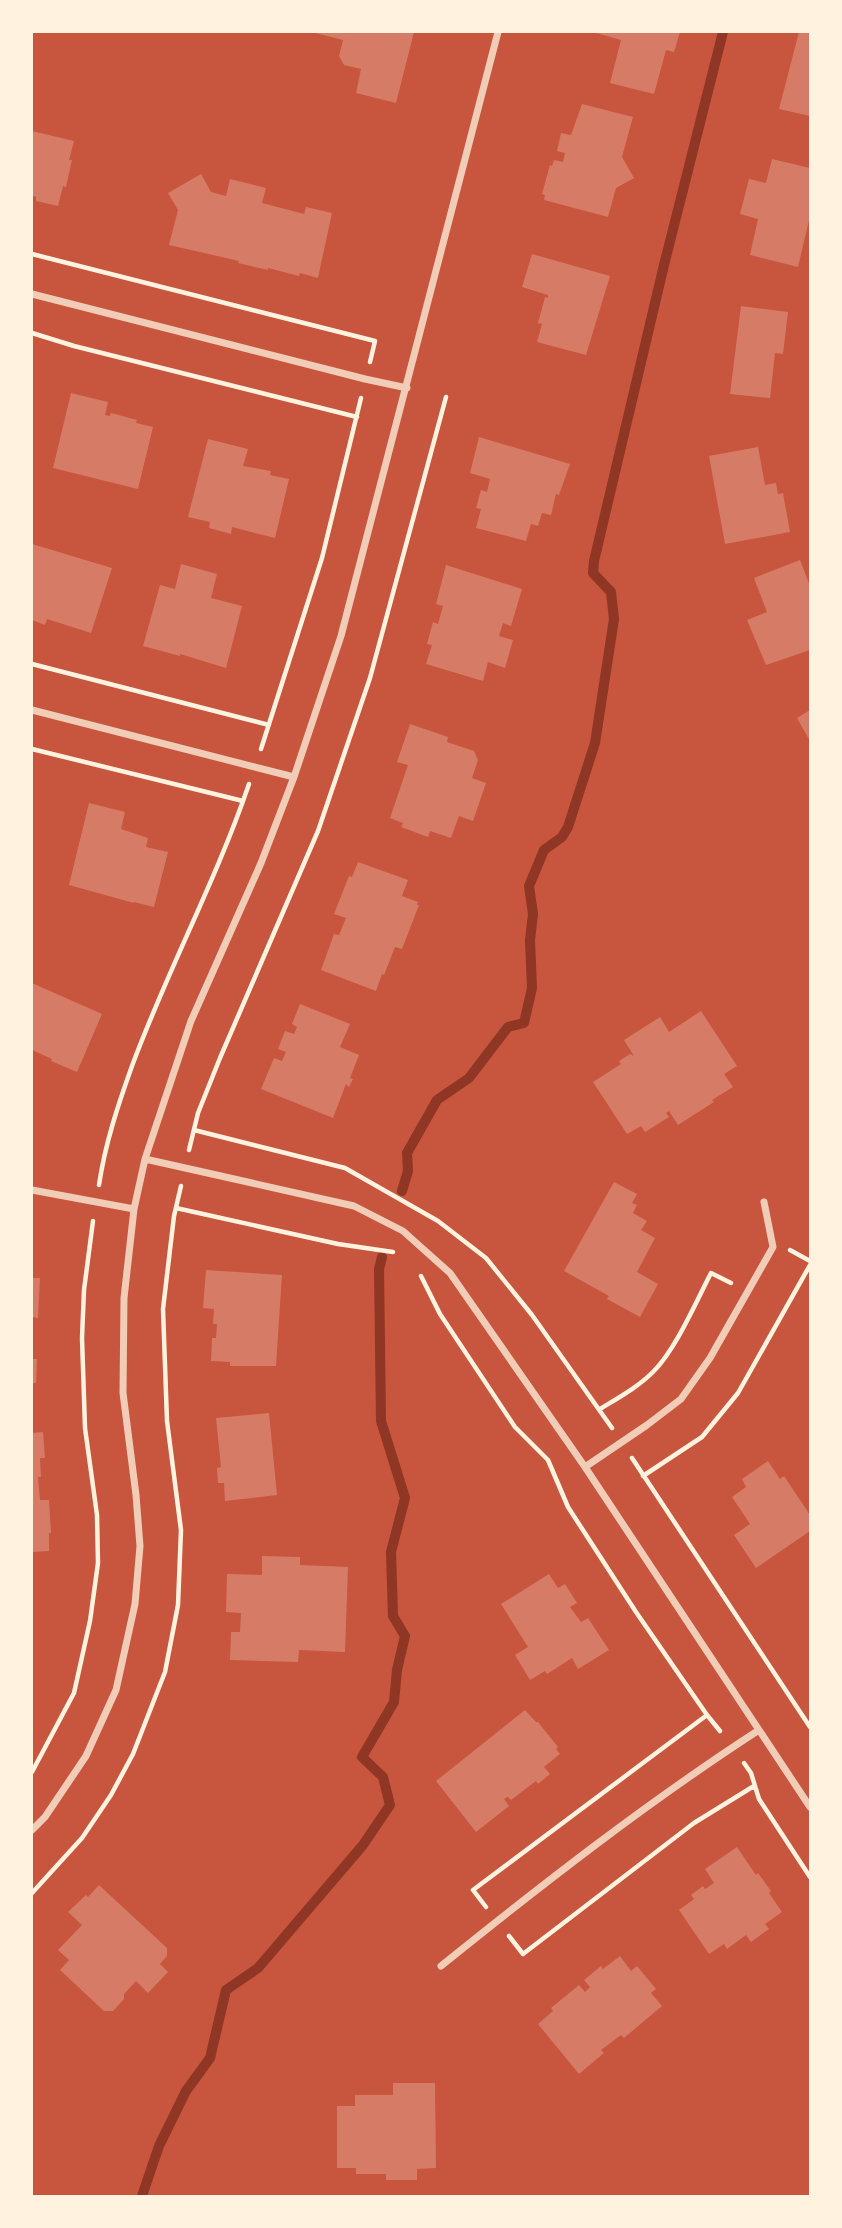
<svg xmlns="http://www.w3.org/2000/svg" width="842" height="2228" font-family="Mulish,sans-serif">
  <rect width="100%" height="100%" fill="#c8553d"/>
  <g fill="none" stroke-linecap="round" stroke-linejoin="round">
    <path stroke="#8f3625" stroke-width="10" d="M402,1191L408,1171L407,1153L437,1100L469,1078L508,1027L524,1023L532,988L530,940L533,914L529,886L544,850L562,837L568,827L595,743L614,619L611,592L593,573L594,561L664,265L723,32
      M142,2196L159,2146L186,2091L210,2058L226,1990L258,1968L363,1845L390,1805L383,1777L362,1757L394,1702L397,1670L405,1636L393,1616L391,1552L405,1498L381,1421L379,1269L382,1257"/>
  </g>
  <path fill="#d67c66" d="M312,32H414L396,103L356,93L361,69L344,65L339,56L343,40Z
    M593,32H680L674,52L666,50L654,94L610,83L621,40Z
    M799,32H810V116L779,109Z
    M582,104L633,117L622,157L634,178L616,188L608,217L544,200L545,195L542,194L550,165L552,166L554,160L563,162L565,153L557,151L561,133L571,135Z
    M32,131L74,141L69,160H72L66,187L63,186L58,206L36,201V197L32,195Z
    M772,159L810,168V216L798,267L750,255L758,219L740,214L749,179L766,183Z
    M201,174L211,192L226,196L230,179L266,188L262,203L304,214L306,207L332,213L318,278L300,273L299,276L268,268V270L238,263L239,261L169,245L178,210L168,193Z
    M532,254L610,276L586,355L537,342L542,324L538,323L545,297L548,298V295L522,287Z
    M741,306L788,312L783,354L775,353L770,398L730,394Z
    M71,393L108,402L105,415L110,416L111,413L137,420L136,423L153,427L138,489L53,468Z
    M479,437L570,464L559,495L556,494L551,515L542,513L538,526L531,524L526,541L476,528L481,509L476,508L481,490L487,492L490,479L470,473Z
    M208,439L248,449L243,466L271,471L270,475L289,479L275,538L232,527L231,534L209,528L210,522L188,517Z
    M758,447L765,485L776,483L778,494L783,493L790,532L725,544L709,456Z
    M32,544L112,568L91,633L47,619L45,625L32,620Z
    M800,560L810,586V650L766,665L747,620L767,612L754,578Z
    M181,564L217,574L211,598L242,606L226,668L180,654V656L143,646L160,585L175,589Z
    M446,565L522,589L511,626L503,623L499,636L513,640L505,668L488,662L483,681L426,664L432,645L427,644L433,622L438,624L443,606L436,604Z
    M810,710V741L797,718Z
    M410,724L448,737L447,742L474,751L478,760L472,778L486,783L473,821L459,816L451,838L430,831L428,837L401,827L403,823L390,818L408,765L397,762Z
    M89,803L125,812L121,829L148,838L146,847L168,852L154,907L134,902V903L69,885Z
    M358,862L408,880L402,896L418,902L417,905H419L402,949L395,947L384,975L382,974L376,991L321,970L334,934L339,935L346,918L334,914L349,876L352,877Z
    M32,983L102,1014L77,1072L51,1061L52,1059L32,1050Z
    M300,1004L350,1024L340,1047L359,1055L350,1078L353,1079L349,1087L346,1084L333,1118L261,1089L274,1058L282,1061L286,1052L278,1049L285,1031L294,1034L297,1027L292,1024Z
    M701,1011L737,1066L724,1074L733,1087L712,1100L714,1102L678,1125L669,1111L666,1113L669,1117L645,1132L641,1126L627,1134L593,1082L621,1064L619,1061L630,1054L634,1056L624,1040L660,1017L669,1032Z
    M614,1182L637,1194L632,1203L637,1205L633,1213L647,1221L641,1230L655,1238L637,1272L658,1284L640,1317L607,1299L609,1296L564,1271Z
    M206,1270L282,1275L276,1366H230V1362L211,1361L212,1338H216L217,1324H213L214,1309L203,1308Z
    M32,1278H40L38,1318L32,1317Z
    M32,1359H37L36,1383H32Z
    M269,1413L277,1495L225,1501L224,1483H218L217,1468L221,1467L216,1418Z
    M43,1432L45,1458H40L41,1477H38L40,1500H49L51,1533H49V1551L32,1552V1433Z
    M768,1461L780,1479L784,1476L810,1515V1531L756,1568L734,1535L750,1524L732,1497L746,1487L742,1479Z
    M262,1556L300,1557V1565L348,1567L345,1652L299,1650L298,1662L230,1660L231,1632H240L241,1613L226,1612L227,1574L262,1575Z
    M549,1574L558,1588L565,1584L577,1603L570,1607L581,1622L588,1618L609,1650L578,1669L572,1658L547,1674L545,1671L530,1680L515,1655L528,1647L501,1604Z
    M525,1710L536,1722H538L558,1747L556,1749L560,1754L544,1767L550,1774L538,1784L536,1781L511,1800L508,1797L504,1799L509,1806L476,1832L436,1781Z
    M737,1847L756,1875L758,1873L771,1891L769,1893L782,1912L765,1924L769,1929L751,1942L746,1935L727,1949L724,1944L709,1954L679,1910L694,1899L691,1895L703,1886L705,1889L714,1883L705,1869Z
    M99,1885L167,1948V1956L160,1964L168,1972L148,1993L136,1981L124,1994V1999L113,2011H104L60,1970L69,1960L58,1950L82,1925L68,1912L86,1895L88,1897Z
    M620,1956L631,1971L637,1966L656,1989L651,1993L662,2006L624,2038L621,2035L601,2050L604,2053L579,2074L538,2024L553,2011L551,2008L579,1985L585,1992L590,1987L584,1980L601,1966L603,1969Z
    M393,2083H435L436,2168L417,2169V2180H386V2174H356V2168H337V2106H355V2095H393Z"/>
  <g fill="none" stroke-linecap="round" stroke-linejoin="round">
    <path stroke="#fff3e0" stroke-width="4.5" d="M32,254L375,341L370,362
      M32,333L74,346L357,417
      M32,664L269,725
      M32,749L243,801
      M261,749L322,558L361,398
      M194,1130L345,1168L438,1221L486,1258L532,1315L612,1428
      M189,1150L198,1113L220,1058L318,831L370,678L446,397
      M99,1185C105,1144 118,1105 132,1066C167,971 216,881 249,784
      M176,1208L338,1244L393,1252
      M790,1250L810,1261
      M421,1276L440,1314L515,1427L548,1460L568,1507L636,1612L707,1715L720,1731
      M600,1409C618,1398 638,1387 653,1372C676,1349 696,1302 711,1273L731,1283
      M632,1458L810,1727
      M643,1476L702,1437L738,1393L810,1265
      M744,1763L751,1773L759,1799L810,1877
      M32,1772L74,1693L90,1621L98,1563L97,1515L85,1428L82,1338L84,1290L93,1221
      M32,1893L82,1838L111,1795L133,1754L165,1672L178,1605L181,1530L167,1421L163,1309L174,1216L181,1186
      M486,1907L473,1890L707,1715
      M509,1936L523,1954L694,1823L754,1786"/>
    <path stroke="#f1ccb7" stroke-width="7" d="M32,294L365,379L407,388
      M32,710L294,777
      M145,1159L354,1206L403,1231L450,1273L585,1467L810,1807
      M32,1190L134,1209
      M585,1467L647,1425L681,1399L710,1358L773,1247L764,1202
      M32,1830L45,1817L86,1756L116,1690L135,1604L140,1546L136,1495L123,1393L124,1298L134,1209L145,1159L191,1021L261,863L294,777L341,636L498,32
      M441,1966C544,1883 648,1802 759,1730"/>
  </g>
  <rect width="842" height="2228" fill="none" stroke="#fff3e0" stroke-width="66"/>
</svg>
